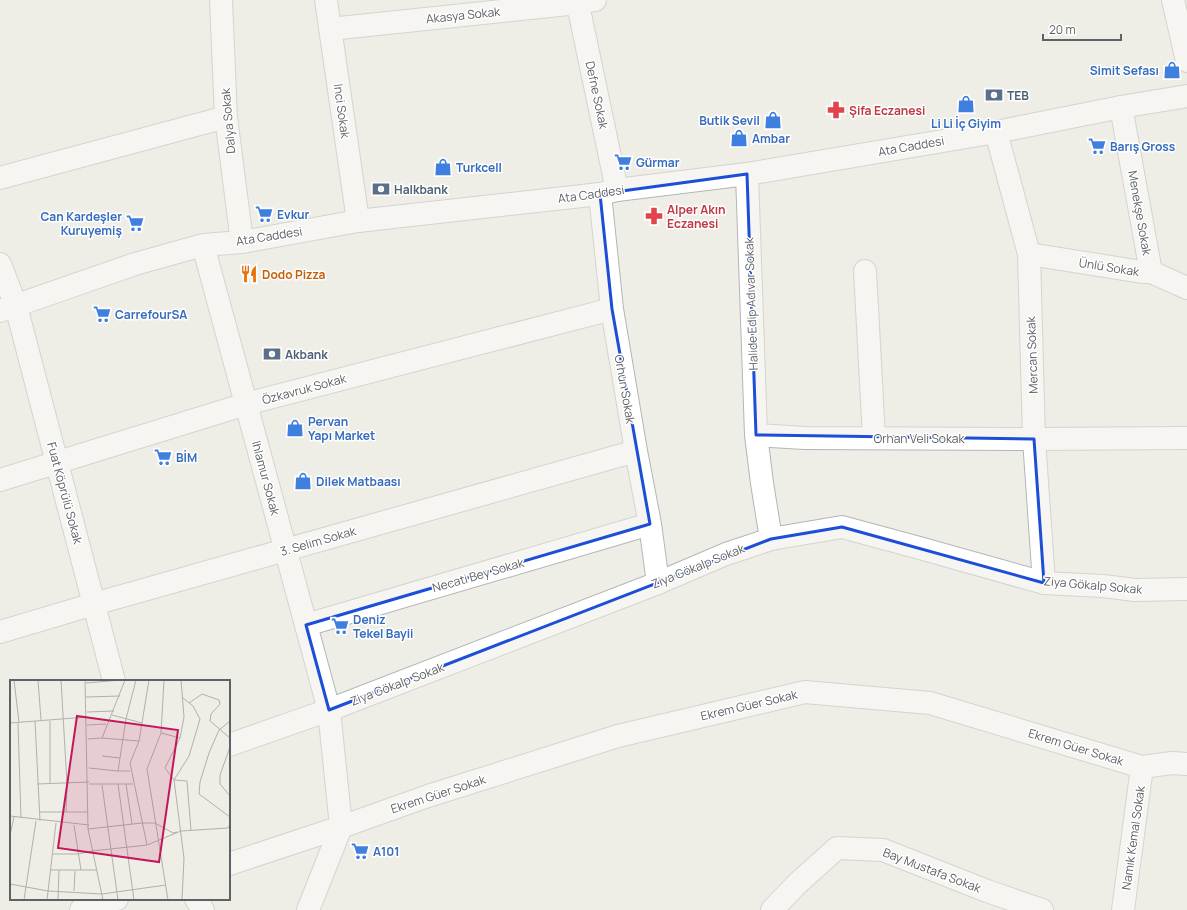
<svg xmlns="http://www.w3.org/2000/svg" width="1187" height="910" font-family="Manrope,sans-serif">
  <rect width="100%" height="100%" fill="#eeede6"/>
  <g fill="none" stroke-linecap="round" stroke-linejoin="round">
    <g stroke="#b3b6b9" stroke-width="24">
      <path id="minor" d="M221,0L226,117L242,242
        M326,0L358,221
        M577,0L617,190
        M1173,0L1187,61
        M330,29L578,3L595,0
        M1121,107L1151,272
        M996,132L1029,254L1034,439L1044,583
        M747,174L756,435
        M0,178L226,117
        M600,194L612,309L636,451L650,524L658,583
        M1029,254L1142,272H1151L1187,288
        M0,264L16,306
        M865,271L874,438
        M0,480L246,404L612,309
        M771,539L762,483L756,435L805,438L1034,439L1187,438
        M306,625L650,524
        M0,632L94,604L636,451
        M229,864L341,827L428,796L618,736L805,692L930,703L1142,767L1172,763L1187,764
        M81,910L117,899
        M772,910L798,883L837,848L883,850L987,891L1042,910
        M1123,910L1142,767"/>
    </g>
    <g stroke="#b3b5b9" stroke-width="24">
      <path id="secondary" d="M203,245L329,710L341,827L308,910
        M16,306L114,681
        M0,311L135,264L203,245L242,242L358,221L600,194L617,190L747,174L996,132L1121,107L1187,96
        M229,745L329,710L658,583L726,554L771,539L842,527L916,547L1044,583L1103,586L1135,590L1187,589
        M196,899L203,910"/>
    </g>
    <use href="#minor" stroke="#fff" stroke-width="22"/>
    <use href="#secondary" stroke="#fff" stroke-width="22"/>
  </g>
  <path d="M0 0H1187V910H0ZM747,174L756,435L1034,439L1044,583L842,527L771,539L329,710L306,625L650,524L612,309L600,194Z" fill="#eeede6" fill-opacity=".55" fill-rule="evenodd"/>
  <path fill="none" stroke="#1d4ed8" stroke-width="3" stroke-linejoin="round" d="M747,174L756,435L1034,439L1044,583L842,527L771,539L329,710L306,625L650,524L612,309L600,194Z"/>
  <defs>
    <g id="shop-bare" transform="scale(1.38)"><path d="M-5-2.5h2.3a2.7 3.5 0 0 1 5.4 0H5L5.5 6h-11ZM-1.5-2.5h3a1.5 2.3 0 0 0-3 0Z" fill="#3f7fe0" stroke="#fff" stroke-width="2.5" paint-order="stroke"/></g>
    <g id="bank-bare" transform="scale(1.38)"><path d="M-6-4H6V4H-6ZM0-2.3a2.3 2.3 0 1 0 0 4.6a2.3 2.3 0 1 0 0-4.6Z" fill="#5c6f8a" stroke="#fff" stroke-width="2.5" paint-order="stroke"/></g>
    <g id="pharmacy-bare" transform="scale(1.38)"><path d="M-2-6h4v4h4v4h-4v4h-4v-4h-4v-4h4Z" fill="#e0444e" stroke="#fff" stroke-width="2.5" paint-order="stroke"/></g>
    <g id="supermarket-bare" transform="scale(1.38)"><path d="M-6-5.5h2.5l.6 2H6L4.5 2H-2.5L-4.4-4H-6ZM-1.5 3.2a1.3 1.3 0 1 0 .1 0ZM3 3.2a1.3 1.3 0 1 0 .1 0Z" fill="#3f7fe0" stroke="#fff" stroke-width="2.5" paint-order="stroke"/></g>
    <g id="restaurant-bare" transform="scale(1.38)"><path d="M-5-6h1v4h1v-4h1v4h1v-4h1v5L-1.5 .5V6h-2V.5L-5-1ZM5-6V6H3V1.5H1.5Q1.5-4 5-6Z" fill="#e8710a" stroke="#fff" stroke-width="2.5" paint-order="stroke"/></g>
  </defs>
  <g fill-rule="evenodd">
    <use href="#shop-bare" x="1172" y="70"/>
    <use href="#bank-bare" x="994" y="95"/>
    <use href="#shop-bare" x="966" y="104"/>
    <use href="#pharmacy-bare" x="836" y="110"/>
    <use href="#shop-bare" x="773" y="120"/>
    <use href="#shop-bare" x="739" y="138"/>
    <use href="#supermarket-bare" x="1097" y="146"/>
    <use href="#supermarket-bare" x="623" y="162"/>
    <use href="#shop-bare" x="443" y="167"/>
    <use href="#bank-bare" x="381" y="189"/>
    <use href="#supermarket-bare" x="264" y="214"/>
    <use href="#pharmacy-bare" x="654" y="216"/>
    <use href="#supermarket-bare" x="135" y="223"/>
    <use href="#restaurant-bare" x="249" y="274"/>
    <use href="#supermarket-bare" x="102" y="314"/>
    <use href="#bank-bare" x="272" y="354"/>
    <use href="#shop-bare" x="295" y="428"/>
    <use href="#supermarket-bare" x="163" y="457"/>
    <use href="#shop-bare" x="303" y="481"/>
    <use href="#supermarket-bare" x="340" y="626"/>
    <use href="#supermarket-bare" x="360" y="851"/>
  </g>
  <g text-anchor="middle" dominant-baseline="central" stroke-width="3" stroke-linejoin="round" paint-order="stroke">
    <g font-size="12" fill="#5e6165" stroke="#fff">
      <text transform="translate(463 15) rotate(-6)">Akasya Sokak</text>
      <text transform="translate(597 95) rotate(78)">Defne Sokak</text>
      <text transform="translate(342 111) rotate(82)">Inci Sokak</text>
      <text transform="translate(228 121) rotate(-95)">Dalya Sokak</text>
      <text transform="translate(911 146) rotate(-10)">Ata Caddesi</text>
      <text transform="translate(591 194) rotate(-8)">Ata Caddesi</text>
      <text transform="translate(1140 213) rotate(80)">Menekşe Sokak</text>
      <text transform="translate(269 236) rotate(-9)">Ata Caddesi</text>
      <text transform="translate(1109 267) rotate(9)">Ünlü Sokak</text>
      <text transform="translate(751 304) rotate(-92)">Halide Edip Adıvar Sokak</text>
      <text transform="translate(1032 355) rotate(-92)">Mercan Sokak</text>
      <text transform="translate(304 389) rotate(-15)">Özkavruk Sokak</text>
      <text transform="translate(625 389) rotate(80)">Orhun Sokak</text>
      <text x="919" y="438">Orhan Veli Sokak</text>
      <text transform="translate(266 478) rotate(75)">Ihlamur Sokak</text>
      <text transform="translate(65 493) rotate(75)">Fuat Köprülü Sokak</text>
      <text transform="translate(318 541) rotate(-16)">3. Selim Sokak</text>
      <text transform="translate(698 566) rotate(-22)">Ziya Gökalp Sokak</text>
      <text transform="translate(478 575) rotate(-16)">Necati Bey Sokak</text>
      <text transform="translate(1093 585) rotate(5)">Ziya Gökalp Sokak</text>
      <text transform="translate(397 684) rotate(-21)">Ziya Gökalp Sokak</text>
      <text transform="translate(749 705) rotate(-13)">Ekrem Güer Sokak</text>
      <text transform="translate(1076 747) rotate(17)">Ekrem Güer Sokak</text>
      <text transform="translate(438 794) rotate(-18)">Ekrem Güer Sokak</text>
      <text transform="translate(1133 838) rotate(-82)">Namık Kemal Sokak</text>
      <text transform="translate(932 870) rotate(21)">Bay Mustafa Sokak</text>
    </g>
    <g font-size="12" font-weight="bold" fill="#366cbe" stroke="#fff" text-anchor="start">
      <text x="1159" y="70" text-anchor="end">Simit Sefası</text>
      <text x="760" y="120" text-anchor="end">Butik Sevil</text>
      <text x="966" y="123" text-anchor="middle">Li Li İç Giyim</text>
      <text x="752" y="138">Ambar</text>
      <text x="1110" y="146">Barış Gross</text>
      <text x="636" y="162">Gürmar</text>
      <text x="456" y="167">Turkcell</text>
      <text x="277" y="214">Evkur</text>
      <text x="122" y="216" text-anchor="end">Can Kardeşler<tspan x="122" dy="14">Kuruyemiş</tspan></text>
      <text x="115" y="314">CarrefourSA</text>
      <text x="308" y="421">Pervan<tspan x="308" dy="14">Yapı Market</tspan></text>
      <text x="176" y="457">BİM</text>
      <text x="316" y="481">Dilek Matbaası</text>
      <text x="353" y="619">Deniz<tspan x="353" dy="14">Tekel Bayii</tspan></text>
      <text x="373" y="851">A101</text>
    </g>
    <g font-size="12" font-weight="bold" fill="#4e5e75" stroke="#fff" text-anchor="start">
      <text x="1007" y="95">TEB</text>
      <text x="394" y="189">Halkbank</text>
      <text x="285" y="354">Akbank</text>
    </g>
    <g font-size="12" font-weight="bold" fill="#be3a42" stroke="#fff" text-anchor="start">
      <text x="849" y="110">Şifa Eczanesi</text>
      <text x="667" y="209">Alper Akın<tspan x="667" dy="14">Eczanesi</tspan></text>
    </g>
    <g font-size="12" font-weight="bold" fill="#c56008" stroke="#fff" text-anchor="start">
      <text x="262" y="274">Dodo Pizza</text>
    </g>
  </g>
  <g transform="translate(10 680)">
    <rect width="220" height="220" fill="#eeede6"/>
    <path fill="none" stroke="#b0b1ae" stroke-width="1" d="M4,0L9,42M28,0L31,40M51,0L57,104L56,132M75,0L78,149L93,220M154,0L151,53L137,89L158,220M76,3L111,0M76,17L110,16M179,23L192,14L209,20L210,24L201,34L200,41L220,58M77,32L104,31M102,35L132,43M25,41L30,141M40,41V104M220,41L209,50L199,73L190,102L189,114L220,137M0,43L77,37M8,43L11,138M77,45L96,44M151,53L170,58L174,37L171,0M92,58L115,0M170,58L155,88L164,100L177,101L181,150M78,59L92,58L129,61M220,67L210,95V104L220,116M92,76L110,78M79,88L108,91M120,91H108L116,39L126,0M27,104L79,102M79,104H123M108,104L124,220M116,104L122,144M92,105L108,220M30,132H78M0,136L79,145M64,145L71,190M78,149L132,143H145L163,153L167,152M0,155L4,137M137,165L120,83L129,61L139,0M82,171L137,165L171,151L218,148L220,144M42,174H68L82,171M41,190H86M0,204L38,211L92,214L156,205M64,211L65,191M14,220L26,141M37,220L46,143M48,220L49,190M172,220L174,178L164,100L179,76L190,39L183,26L173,18"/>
    <path fill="#c2185b" fill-opacity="0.15" stroke="#c2185b" stroke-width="2" d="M67,36L168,50L149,182L48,168Z"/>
    <rect width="220" height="220" fill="none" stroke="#5e6165" stroke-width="2"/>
  </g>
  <path d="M1043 34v6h78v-6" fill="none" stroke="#5e6165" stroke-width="2"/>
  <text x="1049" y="34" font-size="12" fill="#5e6165" stroke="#ffffff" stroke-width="3" paint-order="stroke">20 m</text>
</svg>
